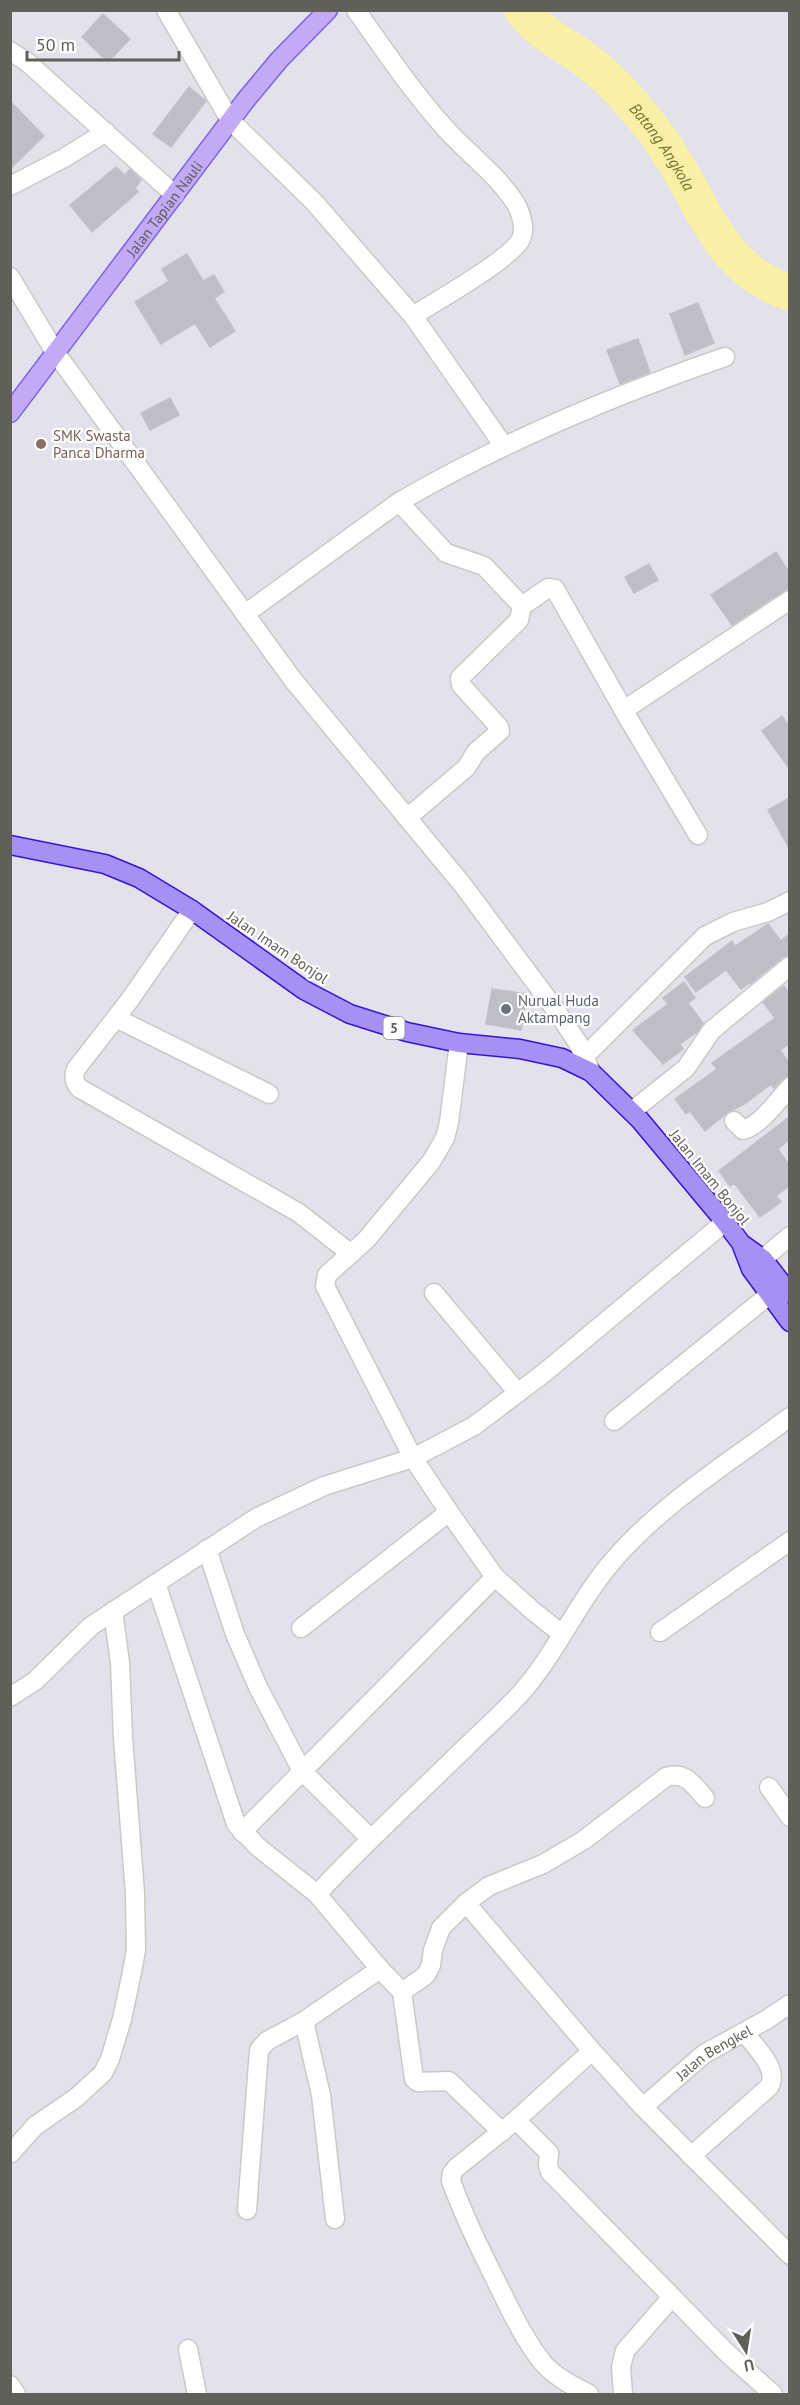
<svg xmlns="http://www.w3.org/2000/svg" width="800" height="2405" font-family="'PT Sans',sans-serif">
  <rect width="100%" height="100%" fill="#e3e1eb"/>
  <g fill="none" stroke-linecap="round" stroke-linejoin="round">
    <path stroke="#f7f0a5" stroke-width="36" id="s1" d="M522,10C541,34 562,43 586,60C602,72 619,89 632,104C647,121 662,140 673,159C708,214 720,268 790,293"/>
  </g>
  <path fill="#bebec6" stroke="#c2c0cf" stroke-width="1.5" d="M103,14L130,39L108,62L82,37Z
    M189,87L206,101L171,147L153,134Z
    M10,101L44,136L10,169Z
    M116,167L125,175L130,169L141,180L135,188L138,192L92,232L70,205Z
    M187,254L203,281L214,275L224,292L214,298L235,331L210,347L195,323L161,344L135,302L169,281L162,269Z
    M698,303L714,343L685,355L670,314Z
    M638,339L650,372L620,384L607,350Z
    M170,398L179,415L150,430L141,413Z
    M776,552L789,572V588L732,625L711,595Z
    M649,564L658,580L634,593L625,577Z
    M782,716L789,726V768L762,731Z
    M789,798V848L768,810Z
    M768,924L781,941L789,934V955L783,957L750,984L749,983L741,989L726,970L696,992L685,977L732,941L735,946Z
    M684,982L695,998L688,1003L703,1023L697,1032L680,1044L683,1049L663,1064L633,1030L668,1004L663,998Z
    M784,986L789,994V1044L780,1050L789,1063V1076L782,1079L774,1088L771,1084L746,1103L727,1113L705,1131L690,1111L686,1114L675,1099L717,1069L712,1063L775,1018L763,1002Z
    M492,989L527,994L521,1030L486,1024Z
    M789,1117V1140L778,1149L789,1165V1186L776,1196L781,1202L760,1217L734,1183L730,1186L719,1171Z"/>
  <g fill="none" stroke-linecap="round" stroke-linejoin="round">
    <g stroke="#cacac4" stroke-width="21">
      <g id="minor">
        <path d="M166,10L230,120L314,202L413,316L504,446"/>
        <path d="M356,10C384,50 412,91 444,127C467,153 498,175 516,204C521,213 526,229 521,239C510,260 436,301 413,316"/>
        <path d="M10,51L27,62L175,195"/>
        <path d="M10,186L64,158L106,132"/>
        <path d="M10,277L55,352L293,680L462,884L555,1009L578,1043L591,1072"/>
        <path d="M399,502L446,553L484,566L522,606L548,588L555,589L628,718L698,835"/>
        <path d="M245,614L399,502C502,442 612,396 725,357"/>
        <path d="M624,710L790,600"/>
        <path d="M407,818L466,768L476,752L500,731L499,727L461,685L460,678L519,620L522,606"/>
        <path d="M192,910L129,1001L76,1069C73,1077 74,1082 79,1088L299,1213L350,1253"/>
        <path d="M116,1018L269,1094"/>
        <path d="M459,1043L449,1122L445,1138L431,1162L366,1240L327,1275L325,1286L413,1458L449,1512L495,1577L533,1611L562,1634"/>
        <path d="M585,1056L705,936L733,922L768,912L790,901"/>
        <path d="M632,1111L686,1068L712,1030L790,966"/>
        <path d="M734,1121L743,1130C761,1125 777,1101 790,1087"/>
        <path d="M752,1268L790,1236"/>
        <path d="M434,1293L518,1393"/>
        <path d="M614,1421L780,1286"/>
        <path d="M207,1549L235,1634L258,1687L302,1771L370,1838"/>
        <path d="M156,1583L236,1824L258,1847L317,1894L380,1969L304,2021L321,2095L335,2219"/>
        <path d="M301,1628L449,1512"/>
        <path d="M660,1632L790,1541"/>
        <path d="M10,1697L35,1681L91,1626L256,1518L324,1486L413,1458L474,1426L544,1373L725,1222"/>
        <path d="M769,1787L790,1817"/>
        <path d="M705,1798C694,1785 685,1771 666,1777L584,1840L543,1864L489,1886L466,1903L592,2051L643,2107L790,2255"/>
        <path d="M242,1832L495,1577"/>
        <path d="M317,1894C365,1843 416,1796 466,1747C484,1729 504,1712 521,1693C558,1651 579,1598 617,1556C666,1501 731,1461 790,1417"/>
        <path d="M380,1969L402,1992L414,2079L418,2082L449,2081L502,2132"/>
        <path d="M402,1992L426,1975L431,1965L433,1950L441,1928L466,1903"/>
        <path id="s2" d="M643,2107L704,2054L766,2020L790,2004"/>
        <path d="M516,2120L549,2153L548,2165L550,2172L727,2353L773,2394"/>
        <path d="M10,2154L35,2126L77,2097L103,2073L110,2059L122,2019L132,1972L136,1950L135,1893L123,1738L120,1663L113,1611"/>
        <path d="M691,2156L769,2087C780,2069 755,2047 744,2032"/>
        <path d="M247,2210L259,2050L267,2041L304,2021"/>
        <path d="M188,2349L197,2394"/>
        <path d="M10,2385L16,2394"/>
        <path d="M589,2394C573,2386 555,2377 543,2363C526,2342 513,2316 501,2291C483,2255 465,2219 451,2181L452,2173L456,2168L516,2120L592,2051"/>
        <path d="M623,2394L621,2367L625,2351L672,2297"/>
      </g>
    </g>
    <g stroke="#7b61e4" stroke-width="21">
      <g id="major">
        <path id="s3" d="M10,413L245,101L279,60L328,10"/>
      </g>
    </g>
    <g stroke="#3514d7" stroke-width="21">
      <path id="highway" d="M10,845L105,864L139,878L192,910L304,990L350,1014L407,1032L459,1043L520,1049L562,1058L591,1072L640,1120L725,1222L741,1243L751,1269L790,1322
        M742,1244L763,1259L790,1294"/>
    </g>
    <use href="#minor" stroke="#fff" stroke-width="18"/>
    <use href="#major" stroke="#c2aaf7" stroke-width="18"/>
    <use href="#highway" stroke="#a690f3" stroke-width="18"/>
  </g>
  <circle fill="#8d6e63" stroke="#fff" stroke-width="2" cx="41" cy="444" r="6"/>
  <circle fill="#6b7280" stroke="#fff" stroke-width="2" cx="506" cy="1009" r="6"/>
  <g text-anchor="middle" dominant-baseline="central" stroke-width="4.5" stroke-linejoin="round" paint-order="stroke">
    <rect fill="#fff" stroke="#90908b" stroke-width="1.5" x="383.5" y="1017" width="21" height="22" rx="4.5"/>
    <g font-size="14" font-weight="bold" fill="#606059">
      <text x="394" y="1028">5</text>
    </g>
    <g font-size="15" fill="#606059" stroke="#fff">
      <text stroke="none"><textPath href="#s3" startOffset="256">Jalan Tapian Nauli</textPath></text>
      <text transform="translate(278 947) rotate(34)">Jalan Imam Bonjol</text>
      <text transform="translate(710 1177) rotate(51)">Jalan Imam Bonjol</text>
      <text stroke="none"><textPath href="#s2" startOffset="90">Jalan Bengkel</textPath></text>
    </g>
    <g font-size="15" fill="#785e54" stroke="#fff" text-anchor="start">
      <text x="53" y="435">SMK Swasta<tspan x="53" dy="17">Panca Dharma</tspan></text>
    </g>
    <g font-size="15" fill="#5b616d" stroke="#fff" text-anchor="start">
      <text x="518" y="1000">Nurual Huda<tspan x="518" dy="17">Aktampang</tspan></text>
    </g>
    <g font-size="16" font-style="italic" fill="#757434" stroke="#fff">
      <text stroke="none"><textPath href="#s1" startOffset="198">Batang Angkola</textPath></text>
    </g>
  </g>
  <rect width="800" height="2405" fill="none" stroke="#606059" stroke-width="24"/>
  <g transform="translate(746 2351) rotate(168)" stroke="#ffffff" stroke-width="4.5" paint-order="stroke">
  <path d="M0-4.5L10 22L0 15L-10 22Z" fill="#606059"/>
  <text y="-9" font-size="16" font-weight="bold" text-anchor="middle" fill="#606059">U</text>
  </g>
  <path d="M27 51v9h152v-9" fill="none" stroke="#606059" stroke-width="3"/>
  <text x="36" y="51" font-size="18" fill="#606059" stroke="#ffffff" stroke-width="4.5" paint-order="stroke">50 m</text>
</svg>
